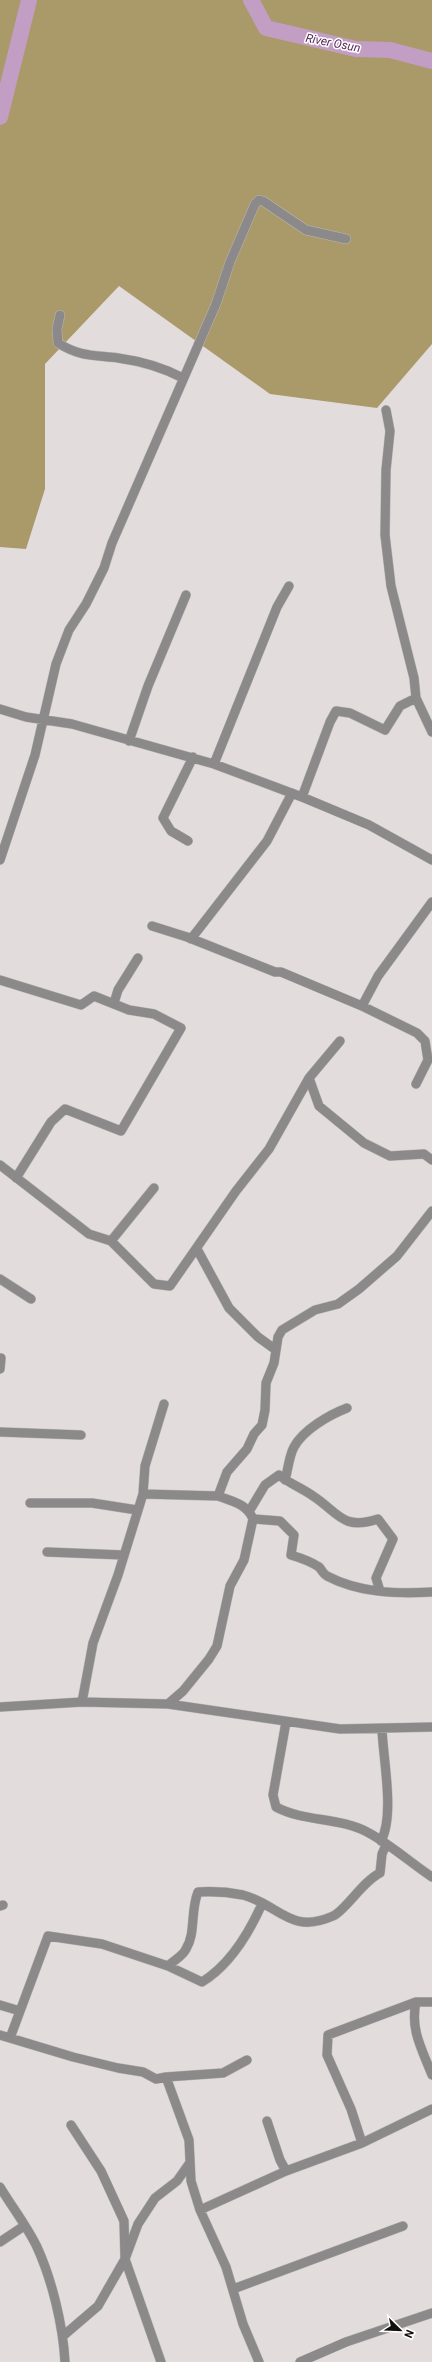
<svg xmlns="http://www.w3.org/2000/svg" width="432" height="2362" font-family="Roboto,sans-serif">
  <rect width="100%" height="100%" fill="#e2dddc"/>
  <path fill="#aa9969" d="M0,0H432V344L377,408L270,394L119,286L45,364V489L26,549L0,547Z"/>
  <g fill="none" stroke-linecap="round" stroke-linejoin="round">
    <path stroke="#c39ec4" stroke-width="16" d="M251,0L266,28L356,49L390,50L432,61
      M0,117L29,0"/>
    <g stroke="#bcb8b7" stroke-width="10">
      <path id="minor" d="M60,315L57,329L58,343C80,357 94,355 118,358C140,361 162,367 183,378
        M386,410L390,431L386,470L385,535L391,586L414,678L416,698L432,732
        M0,709L26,717L72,724L214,764L302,797L369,825L432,860
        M129,741L148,686L186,595
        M214,764L277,607L289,586
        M302,797L330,722L336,711L350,713L385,730L400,706L416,698
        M188,841L171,831L163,818L193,757
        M0,860L35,755L56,664L69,630L86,604L104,568L112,543L216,304L230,262L255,204L259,200L263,201L306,230L346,239
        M152,926L187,937L275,972H281L362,1006L417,1033L425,1041L428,1060L416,1084
        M191,939L267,841L292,793
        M0,980L81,1005L94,996L129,1010L154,1014L181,1028L121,1131L65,1109L51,1122L16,1178
        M114,1003L118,990L138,958
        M362,1006L378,976L432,902
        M309,1078L319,1106L364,1143L390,1156L424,1154L432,1160
        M0,1165L89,1234L111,1241L154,1188
        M432,1211L397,1256L359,1289L338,1304L315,1310L282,1330L278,1337L274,1363L266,1383L265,1410L262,1425L254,1434L247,1449L227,1472L218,1496C232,1501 247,1504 253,1519L280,1521L294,1535L291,1555C301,1558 310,1561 319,1567C322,1570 323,1574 327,1576C359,1593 397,1594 432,1592
        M111,1241L154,1284L170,1286L236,1191L269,1149L309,1078L340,1041
        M197,1249L229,1308L258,1337L276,1350
        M0,1279L31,1299
        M0,1369L1,1358
        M0,1432L81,1435
        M285,1480C288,1470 289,1456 294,1447C303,1430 329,1415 347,1408
        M143,1494L218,1496
        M30,1503H92L137,1510
        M250,1510L265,1485L279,1475C290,1484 302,1488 313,1496C338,1512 342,1531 378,1519L393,1539L376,1578L380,1591
        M47,1552L123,1555
        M82,1702L93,1643L118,1575L143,1494L145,1466L164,1404
        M168,1704L183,1691L209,1659L217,1646L230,1586L244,1560L253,1519
        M0,1707L82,1702L168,1704L340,1729L432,1727
        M286,1722L273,1795L276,1807C304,1822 341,1817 369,1833C391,1845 411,1863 432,1877
        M381,1841C395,1815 383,1759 382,1729
        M0,1906L3,1905
        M168,1966L202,1982C230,1965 249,1933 262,1904
        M432,2002H416C410,2030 422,2049 432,2075
        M0,2005L20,2011
        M0,2035L73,2057L118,2068L143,2072L156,2079L166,2077L189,2140L191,2181L200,2210L226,2267L243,2324L259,2362
        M10,2038L48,1936L102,1944L168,1966C173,1961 183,1956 186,1949C196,1933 190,1912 198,1892C213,1891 228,1892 243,1895C280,1905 290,1935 333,1916C345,1911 363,1881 380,1873L382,1854L386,1845
        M166,2077L223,2073L247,2060
        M267,2121L280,2160L286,2171
        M71,2125L101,2171L124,2221L125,2259L161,2362
        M362,2143L351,2109L327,2055L328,2035L416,2002
        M0,2187C12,2207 27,2226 37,2247C52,2280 63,2325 65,2362
        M200,2210L286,2171L362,2143L432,2109
        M0,2242L24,2226
        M233,2289L403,2226
        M63,2336L98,2306L125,2259L138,2224L155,2198L177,2181L189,2164
        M300,2362L346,2342L432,2313"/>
    </g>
    <use href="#minor" stroke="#8b898a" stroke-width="9"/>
  </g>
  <g text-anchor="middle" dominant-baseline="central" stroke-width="3" stroke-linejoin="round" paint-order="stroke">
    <g font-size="12" font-style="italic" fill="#592a5c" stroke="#fff">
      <text transform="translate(333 43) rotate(11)">River Osun</text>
    </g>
  </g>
  <g transform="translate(400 2330) rotate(113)" stroke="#ffffff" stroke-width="3" paint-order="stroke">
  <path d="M0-3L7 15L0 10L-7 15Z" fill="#0f0e0d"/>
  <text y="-6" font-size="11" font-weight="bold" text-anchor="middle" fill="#0f0e0d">N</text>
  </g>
</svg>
